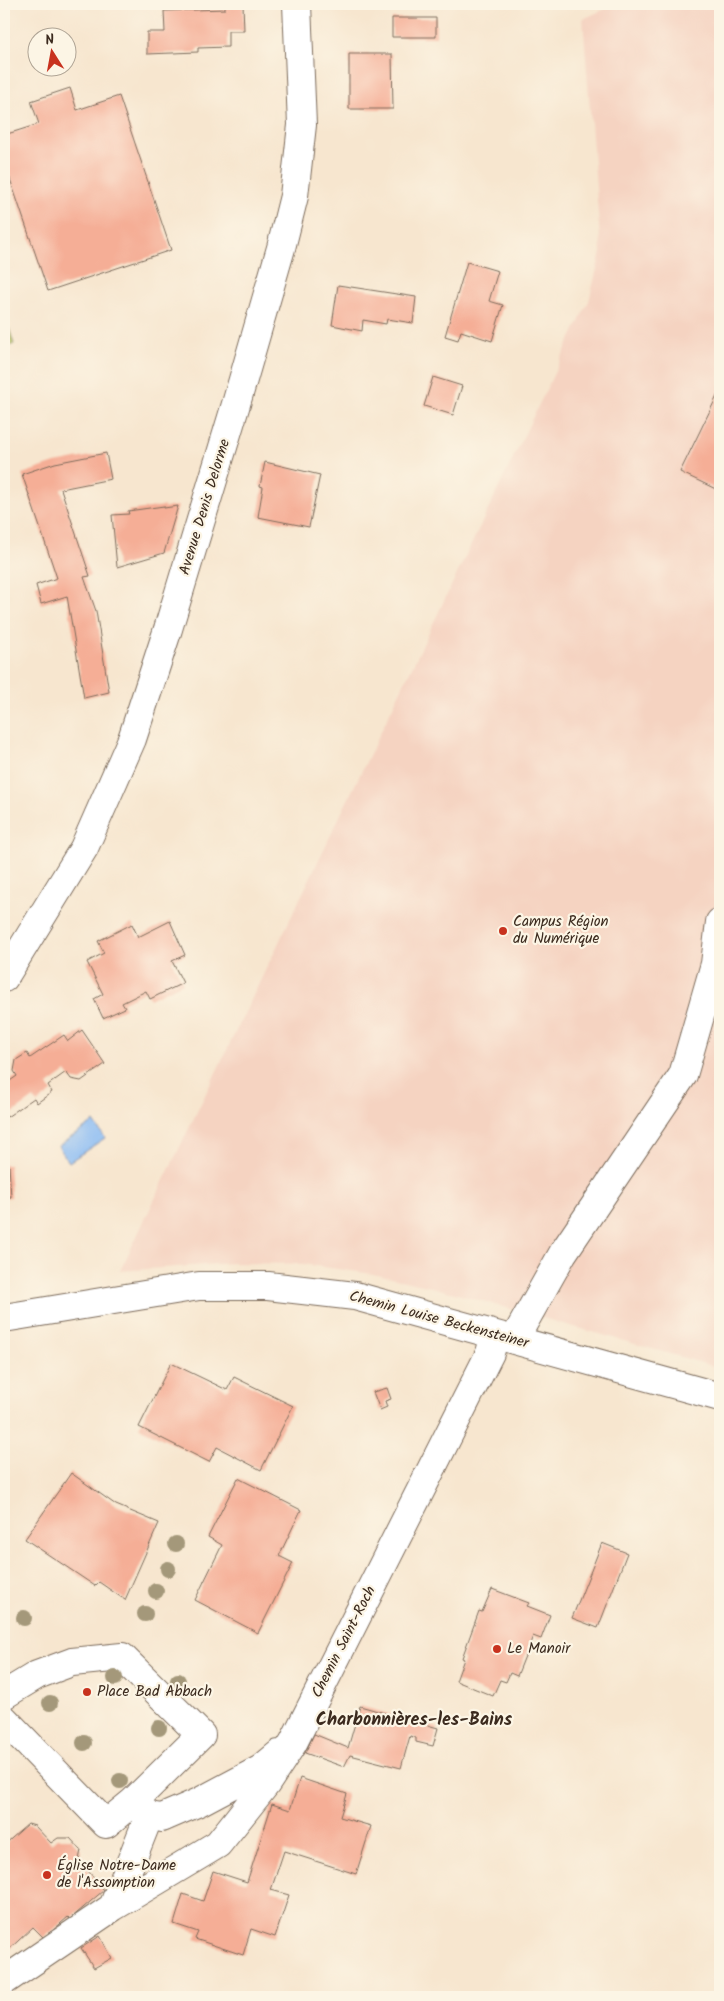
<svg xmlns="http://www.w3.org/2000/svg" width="724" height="2001" font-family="Kalam,sans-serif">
  <rect width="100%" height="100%" fill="#fcf5e5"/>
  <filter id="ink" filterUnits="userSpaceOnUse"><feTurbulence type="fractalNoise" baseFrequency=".02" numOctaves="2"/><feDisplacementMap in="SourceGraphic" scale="10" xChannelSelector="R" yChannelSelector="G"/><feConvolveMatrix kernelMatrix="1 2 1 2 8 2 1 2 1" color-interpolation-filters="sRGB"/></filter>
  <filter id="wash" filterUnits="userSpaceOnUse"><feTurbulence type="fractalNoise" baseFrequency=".0096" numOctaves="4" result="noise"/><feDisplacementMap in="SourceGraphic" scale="20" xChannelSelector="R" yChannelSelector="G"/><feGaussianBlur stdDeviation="1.12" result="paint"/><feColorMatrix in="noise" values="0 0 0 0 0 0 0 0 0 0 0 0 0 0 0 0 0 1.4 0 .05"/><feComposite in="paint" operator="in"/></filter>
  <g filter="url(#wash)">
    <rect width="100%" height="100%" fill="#f7e6cf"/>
    <path fill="#f5d3c1" d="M616,4H720V1368L436,1288L373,1274L302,1264L233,1263L120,1271L589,301L601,252L583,19Z"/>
    <path fill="#b6c567" stroke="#787842" d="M4,313L14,344L4,348Z"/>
    <path fill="#87baf4" stroke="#617289" d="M94,1122L105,1138L69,1162L58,1146Z"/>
    <g id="blocks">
      <path fill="#f5ae96" d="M225,4H243L244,31H228V47L198,48V52L147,54V32H165L164,11L225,9Z
        M392,18H436V37H392Z
        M349,54H392L393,109H349Z
        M70,88L77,110L119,96L171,250L48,291L8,173L4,175V135L39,124L31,101Z
        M467,262L498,271L489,301L503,305L492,341L461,331L458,340L445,336Z
        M338,285L416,297L413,323L387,319L386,324L363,320L362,331L332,325Z
        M433,377L462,386L453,415L424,406Z
        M720,390V491L680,472Z
        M106,453L111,479L61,489L90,576L84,577L96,611L109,692L84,698L67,596L41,604L36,585L57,578L22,474L55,463Z
        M265,462L320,475L309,527L258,517L263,487L260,486Z
        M164,506V508L178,506L164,553L117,567L112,515L129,514L128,511Z
        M170,921L185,955L172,961L183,983L150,999L146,991L122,1003L125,1008L103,1018L94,999L103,994L87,962L104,953L98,941L132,924L138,937Z
        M82,1030L105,1064L81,1081L71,1079L66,1072L48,1085L52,1092L37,1103L34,1098L7,1117L4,1113V1085L17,1076L14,1071L16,1060L27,1053L30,1058L64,1035L68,1041Z
        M4,1165H9L11,1197L4,1198Z
        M171,1363L227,1390L234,1377L293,1406L261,1470L217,1447L209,1462L139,1427Z
        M387,1388L391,1399L385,1401L387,1407L380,1410L373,1392Z
        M71,1473L116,1505L159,1523L125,1600L99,1582L95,1586L25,1539Z
        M238,1478L301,1510L279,1556L293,1563L258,1633L195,1600L222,1545L208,1537Z
        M602,1543L627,1553L598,1628L572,1618Z
        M492,1589L529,1603L527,1606L550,1615L541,1639L533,1636L517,1676L510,1673L506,1682L500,1680L493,1696L456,1681L464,1659L462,1658L479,1611L482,1612Z
        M360,1706L438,1728L433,1746L416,1742V1738L410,1736L401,1768L350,1755L344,1767L305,1753L314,1734L348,1748Z
        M300,1778L347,1794L340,1817L371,1826L356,1874L284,1851L271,1890L289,1895L275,1937L251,1929L243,1955L195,1939L198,1932L174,1924L183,1894L203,1901L213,1871L247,1882L272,1804L290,1810Z
        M28,1824L35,1826L51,1843L58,1838H70L81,1850L79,1860L104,1890L70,1919L68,1917L44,1938L33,1927L4,1954V1845Z
        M100,1936L112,1958L94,1968L81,1948Z"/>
    </g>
  </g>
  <g filter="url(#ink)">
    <use href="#blocks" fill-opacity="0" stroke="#7d6c5c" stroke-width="1"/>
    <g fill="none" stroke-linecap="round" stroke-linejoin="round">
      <g stroke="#7d6c5c" stroke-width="30">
        <path id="minor" d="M4,978L84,848L132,739L168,629L236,404L281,248L294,196L302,125L297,4
          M4,1318L199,1286H268L355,1296L720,1397
          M514,1340L563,1253L683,1075L715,964L720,922
          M4,1695L37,1675L72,1662L122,1657L201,1735L134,1801L106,1824L4,1719
          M134,1801L149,1816L162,1818L199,1802L261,1769L279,1754
          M113,1907L149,1816
          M4,1981L113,1907L218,1844L266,1784L293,1743L490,1353L495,1335"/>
      </g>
      <use href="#minor" stroke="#fff" stroke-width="28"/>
    </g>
    <g fill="#a4987a">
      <circle cx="176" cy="1544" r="8"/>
      <circle cx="168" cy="1569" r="8"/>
      <circle cx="156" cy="1591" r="8"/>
      <circle cx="145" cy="1614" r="8"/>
      <circle cx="24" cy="1618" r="8"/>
      <circle cx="115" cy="1678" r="8"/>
      <circle cx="178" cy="1681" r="8"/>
      <circle cx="50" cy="1703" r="8"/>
      <circle cx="159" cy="1728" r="8"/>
      <circle cx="84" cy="1743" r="8"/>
      <circle cx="120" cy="1781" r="8"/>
    </g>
  </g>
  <g fill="#c8321e" stroke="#fcf5e5" stroke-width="2">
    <circle cx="503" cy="931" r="5"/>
    <circle cx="497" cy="1649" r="5"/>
    <circle cx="87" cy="1692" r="5"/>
    <circle cx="47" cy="1875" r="5"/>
  </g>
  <g text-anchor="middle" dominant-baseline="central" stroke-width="4.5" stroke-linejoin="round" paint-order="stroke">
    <g font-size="15" fill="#3b2a1e" stroke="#fcf5e5">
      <text transform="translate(205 507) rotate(-73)">Avenue Denis Delorme</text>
      <text transform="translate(439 1320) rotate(15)">Chemin Louise Beckensteiner</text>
      <text transform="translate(344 1642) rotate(-63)">Chemin Saint-Roch</text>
    </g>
    <g font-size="15" fill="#3b2a1e" stroke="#fcf5e5" text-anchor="start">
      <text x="513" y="922">Campus Région<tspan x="513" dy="17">du Numérique</tspan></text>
      <text x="507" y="1649">Le Manoir</text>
      <text x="97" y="1692">Place Bad Abbach</text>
      <text x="57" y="1866">Église Notre-Dame<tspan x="57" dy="17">de l'Assomption</tspan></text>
    </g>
    <g font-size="18" font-weight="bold" fill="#3b2a1e" stroke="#fcf5e5">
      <text x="414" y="1720">Charbonnières-les-Bains</text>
    </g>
  </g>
  <rect width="724" height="2001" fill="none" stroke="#fcf5e5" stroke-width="20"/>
  <g transform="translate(52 52) rotate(349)"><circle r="24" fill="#fcf5e5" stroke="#afa495"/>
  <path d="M0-4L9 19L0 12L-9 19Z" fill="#c8321e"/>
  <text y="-8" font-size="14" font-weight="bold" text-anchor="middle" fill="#3b2a1e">N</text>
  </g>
</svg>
